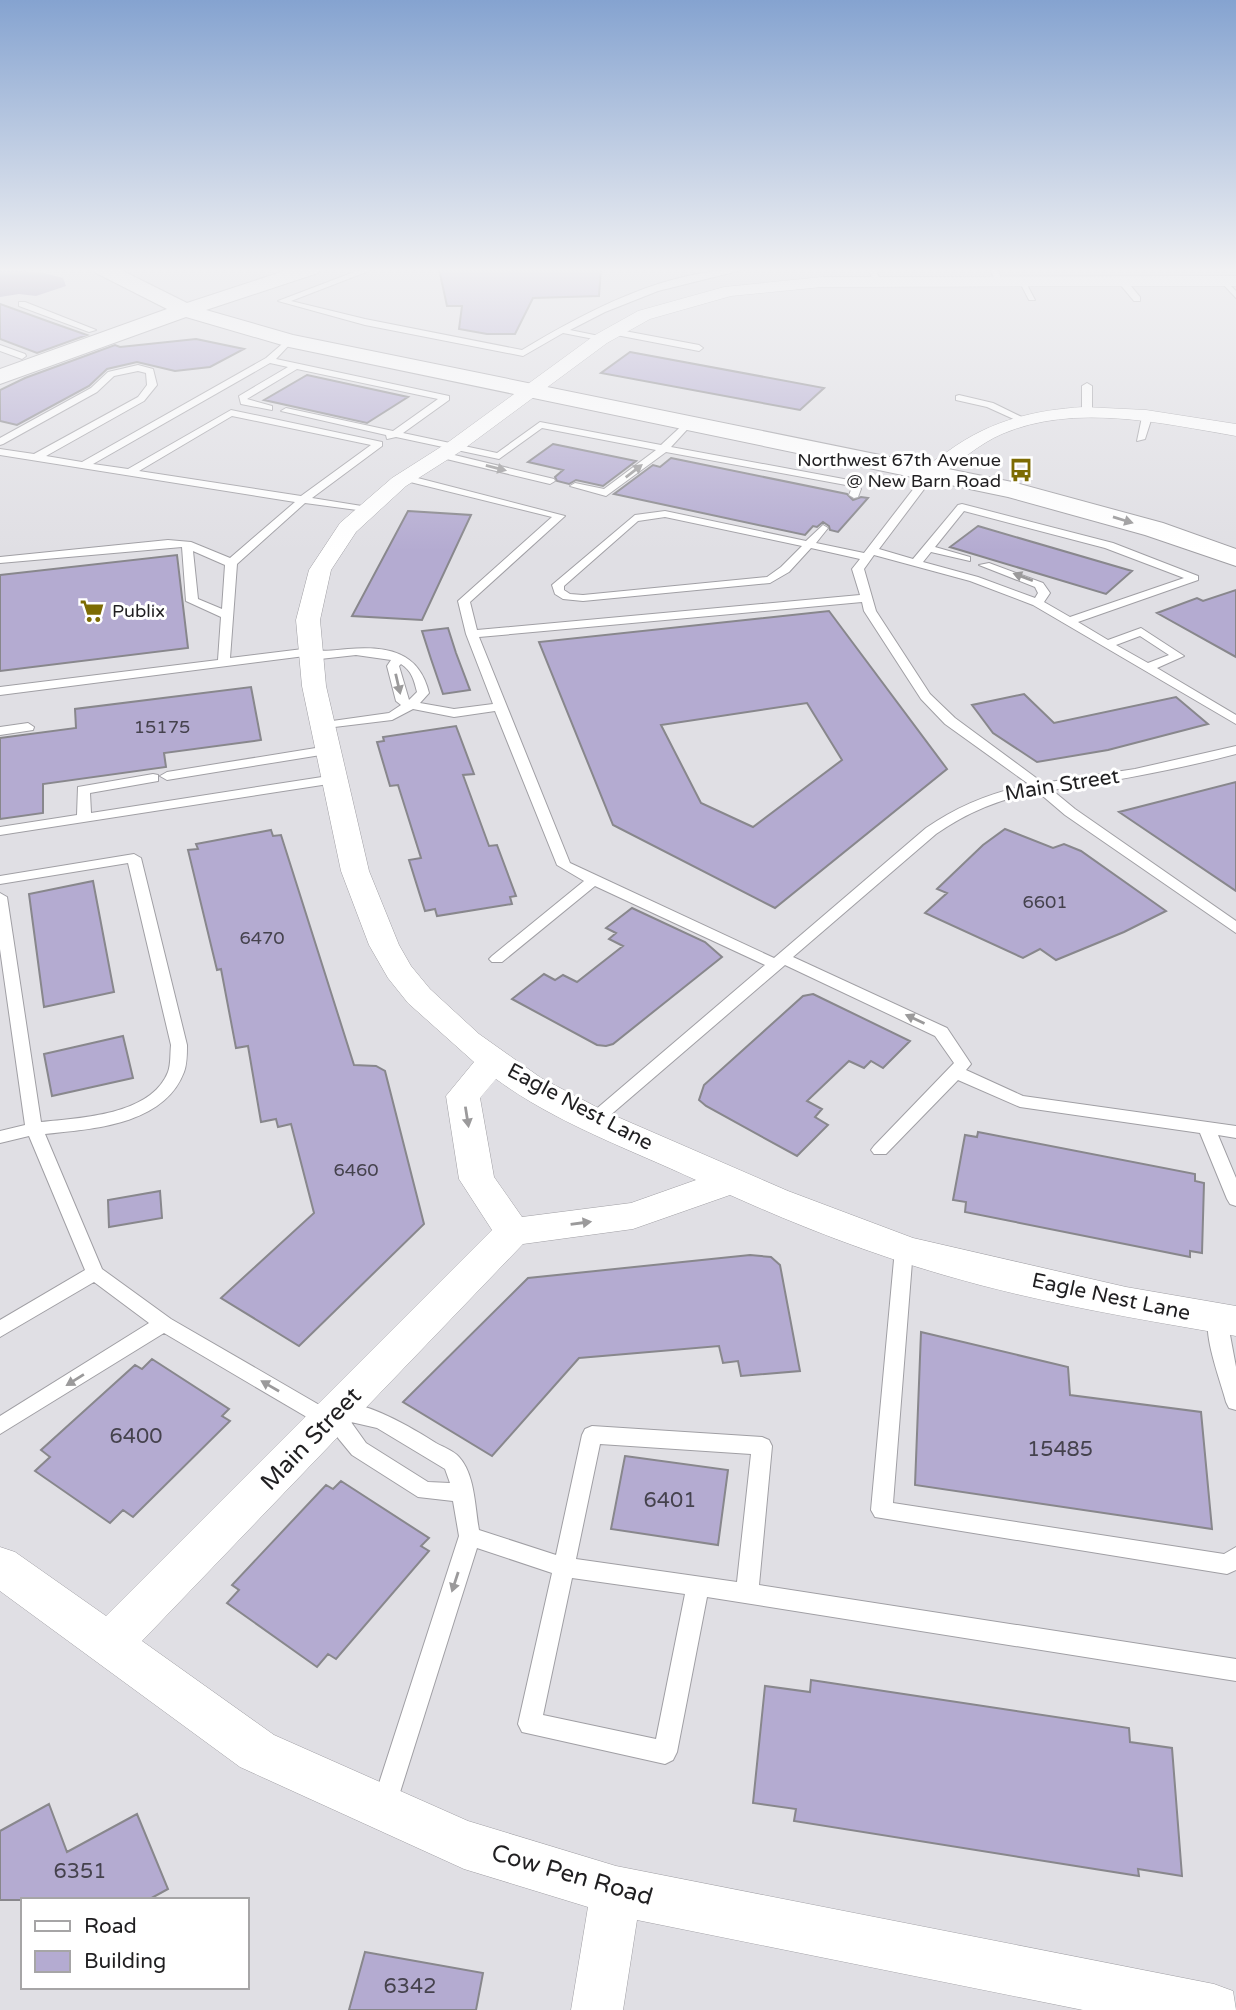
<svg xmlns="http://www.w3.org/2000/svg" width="1236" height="2010" font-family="'Varela Round',sans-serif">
  <rect width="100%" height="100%" fill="#e0dfe4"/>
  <path fill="#9189ad" d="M0,269L44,273L63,278L66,286L36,296L19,294L0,297Z"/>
  <path fill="#b4abd1" stroke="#88878c" stroke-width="2" fill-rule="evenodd" d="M439,269H601L599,296L533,298L515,334H487L459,329L462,306H447Z
    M0,304L50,322L87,335L37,353L0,339Z
    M196,339L244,349L210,367L175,371L137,362L107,369L89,386L17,425L0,421V390L25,378L115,345L120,347Z
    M630,352L824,388L800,410L601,373Z
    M307,375L408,397L367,423L264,400Z
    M553,444L636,461L603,486L576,480L569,484L557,481L555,477L563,470L528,462Z
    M671,458L847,494L853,500L861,497L868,498L838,532L830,530L829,526L823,522L817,527L813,526L805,535L614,494L653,465L660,467Z
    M408,511L471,515L422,620L352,616Z
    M978,526L1132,571L1106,594L950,547Z
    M177,555L188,648L0,671V575Z
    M1236,590V657L1157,613L1197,598L1203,601Z
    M829,611L947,769L775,908L613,825L539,642ZM807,703L842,760L753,827L701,803L661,725Z
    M448,628L456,653L470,690L443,694L431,659L422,631Z
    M251,687L261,740L164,753L166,767L43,784V813L0,819V738L76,728L75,709Z
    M1024,694L1054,723L1176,697L1208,724L1108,750L1037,762L993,733L972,705Z
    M456,726L474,774L463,775L489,846L497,845L516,896L510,897L512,904L437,916L435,909L425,911L409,860L421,858L398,785L390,786L377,742L384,741L383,737Z
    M1236,782V891L1119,812Z
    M1005,829L1053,848L1064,844L1081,851L1166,911L1124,932L1056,960L1040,949L1023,958L925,913L947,893L937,889L983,845Z
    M271,830L273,836L281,835L354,1065L376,1066L385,1071L424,1224L299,1346L221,1298L314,1213L291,1124L278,1127L276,1119L261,1122L248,1046L236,1048L221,969L217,970L188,850L198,849L196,844Z
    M93,881L114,992L44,1007L29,894Z
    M632,908L705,942L722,957L613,1044L606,1046L597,1045L512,999L544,974L555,980L563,975L577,982L623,946L609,939L616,933L606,928Z
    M813,994L910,1041L883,1068L871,1061L864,1068L849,1061L807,1101L822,1109L815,1117L828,1125L797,1156L706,1106L699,1100L704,1085L803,996Z
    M123,1036L133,1078L52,1096L44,1054Z
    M978,1132L1195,1174V1181L1204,1183L1202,1253L1190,1251V1257L965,1212L966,1202L953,1200L965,1135L977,1137Z
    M160,1191L162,1218L109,1227L108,1200Z
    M750,1255L771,1257L780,1265L800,1371L741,1376L738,1361L723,1363L719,1346L579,1358L492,1456L403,1402L528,1278Z
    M921,1332L1068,1367L1070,1395L1201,1412L1212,1529L915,1485Z
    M152,1359L229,1409L222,1416L230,1421L133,1517L123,1510L110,1523L35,1471L50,1457L41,1450L135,1365L142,1369Z
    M625,1456L728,1470L718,1545L611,1529Z
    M341,1481L429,1538L421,1546L429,1551L336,1659L328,1654L317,1667L227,1603L239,1590L232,1585L326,1485L333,1489Z
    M811,1680L1129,1728L1130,1742L1172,1748L1182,1876L1138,1869L1139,1876L794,1821L796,1809L753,1803L765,1686L810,1692Z
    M49,1804L67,1852L137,1814L168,1889L148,1900H0V1831Z
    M365,1952L483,1973L476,2010H349Z"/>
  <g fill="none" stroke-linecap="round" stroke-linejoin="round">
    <g stroke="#a09fa4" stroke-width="2">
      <path id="lane" d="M362,269H374L291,301L365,319L522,350C587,311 666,269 746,269L658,291L605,312L570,330L604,337V341L563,333L523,356L365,325L278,301Z
        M868,269H876L881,284H875Z
        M990,269H998L1002,283H996Z
        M1018,279H1024L1035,300H1029Z
        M1119,279H1125L1140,297V301H1134L1119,283Z
        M1224,279L1236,291V298L1220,281Z
        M19,302H25L96,330L89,332L19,306Z
        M614,329L699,345L703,348L699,351L611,334V330Z
        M289,338L293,341L276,359L449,396V400L403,433L497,453L540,422L661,445L689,419L694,422L671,447L849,480L861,489L858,497L854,498L849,495L851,490L846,485L666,452L606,496L570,486L575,483L604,489L656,450L542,428L499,459L396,437L387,439L386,435L281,411L286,408L393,431L438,399L297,369L247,399L272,406V410L241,404L239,396L288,367L270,363L93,464L128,469L231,410L382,442V446L312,498L368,507L372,508V512L305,503L237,564L230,658L311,648C322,653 335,650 348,649C387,646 419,651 429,693L420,703L454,709L493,704L466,634L458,601L552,517L402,480L401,478L406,475L565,516L470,602L477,630L860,595L852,569L860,559L811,548L789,572L770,583L583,601L563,599L555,594L552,585L635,515L665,511L806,541L823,525L828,528L816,543L864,553L928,470L932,469L937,472L879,549L913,559L958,505L962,504L1113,543L1198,576V580L1078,622L1108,640L1141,628L1184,656L1157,668L1236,715V724L1033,605L970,581L874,555L864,569L876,611L930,694L955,718L1043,783L1135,769L1236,746V754C1175,770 1114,781 1052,790L1075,809L1236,921V933L1065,815L1038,792C999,799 968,812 936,834L793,957L947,1028L971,1064L966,1070L1023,1096L1236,1126V1138L1218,1135L1236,1178V1206L1230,1204L1227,1199L1200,1133L1020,1107L958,1080L886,1154H874L871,1150L874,1146L954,1063L935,1036L785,965L600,1124H588L586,1120L588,1116L765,965L595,886L502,962H492L489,959L492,956L584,881L557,865L495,711L454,717L413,709L392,720L318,729V723L389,713L401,705L396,701L387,666L391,660L356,655L311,660L305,656L0,695V687L218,660L221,617L186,601L182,547L0,563V557L168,540L191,542L230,558L295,502L0,455V449L34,454L138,397L147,385L146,373L138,371L114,376L97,392L3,444L0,445V438L91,388L108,372L138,365L153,369L157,385L144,401L46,456L82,462L266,358ZM232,416L371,445L301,496L139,471ZM964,511L1105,548L1184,578L1070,617L1044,602L1050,593L1043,583L989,563L979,565L1035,587L1038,593L1035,598L978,577L923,562L931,552L970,561V557L935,547ZM665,517L802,546L781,567L767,577L583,595L570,594L564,590V586L638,521ZM193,551L225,565L222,609L198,599ZM862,602L864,611L921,699L945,724L1030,785C991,792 958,806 926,828L774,958L570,863L479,637ZM1140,636L1169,655L1148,663L1116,645ZM401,664C412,671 414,680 417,692L409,700L399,666Z
        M0,345L25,354L26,356L22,359L0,351Z
        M1087,383L1092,386V413L1087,416L1082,413V386Z
        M959,395L993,403L1028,420L1020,422L987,407L956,400V396Z
        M1147,414L1152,417L1145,439L1137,441L1142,417Z
        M442,452L554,479L555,481L550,484L438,457L437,455Z
        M28,723L34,727L33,730L0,735V727Z
        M328,746L333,747V753L167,780L160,776L167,772Z
        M153,774L158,775V781L90,793L91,813L335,775L342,779L335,783L0,835V827L77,815L78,787Z
        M134,854L141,858L187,1045C187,1054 187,1064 184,1072C164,1125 93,1129 45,1134L102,1269L171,1319L328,1410C347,1387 417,1431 436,1443C443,1447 454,1451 459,1457C475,1474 475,1508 479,1530L556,1555L582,1435L585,1429L592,1426L762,1437L769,1440L772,1446L759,1585L1236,1659V1681L707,1597L677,1752L673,1760L665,1764L522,1732L518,1724L552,1573L477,1548L396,1805L393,1814L384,1817L375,1814L372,1805L459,1536L453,1501L418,1497L352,1455L338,1438L333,1427L322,1426L164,1333L0,1434V1416L149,1323L94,1282L0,1337V1320L85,1270L29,1136L0,1143V1131L25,1125L0,949V893L7,897L41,1122C81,1118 151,1115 168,1072C171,1064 170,1054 171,1045L128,863L0,884V876ZM351,1422L377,1428L445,1469L450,1483L428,1482L366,1443ZM600,1444L751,1454L737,1582L576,1559ZM572,1578L685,1594L656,1739L543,1715Z
        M904,1242L910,1244L913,1249L893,1503L1224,1554L1236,1547V1570L1227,1574L875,1517L871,1510L895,1249L898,1244Z
        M1217,1311L1224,1314L1227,1319L1236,1367V1410L1229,1408L1226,1402C1221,1382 1201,1331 1210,1314Z"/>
    </g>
    <g stroke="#a09fa4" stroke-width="1">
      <path id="street" d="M1236,276V286L822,287L731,296L650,319L607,343L461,451L406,486L356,532L331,570L320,620L326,686L369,871L399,945L411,966L430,989L479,1034L541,1078L606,1112L788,1191L913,1238L1126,1287L1236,1306V1336C1139,1319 1039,1303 944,1275C871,1254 799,1226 730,1195L633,1229L523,1244L142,1641L274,1735L468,1821L616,1866L1214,1984L1233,1991L1236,2010H1083L637,1920L623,2010H571L588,1907L464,1869L240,1767L0,1591V1547L15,1552L106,1616L492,1230L459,1179L446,1096L474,1062L408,1003L388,978L369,945L341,871L302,686L296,620L309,570L340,523L392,478L447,443L595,335L638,311L724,287L822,277ZM496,1079C556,1123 629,1149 696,1180L631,1203L522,1217L494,1177L480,1098Z
        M1084,407L1146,410L1236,424V436C1160,423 1075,403 1002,434C979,444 959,462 939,476H925L922,472C928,463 939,458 947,452C989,421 1033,410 1084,407Z"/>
    </g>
    <g stroke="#a09fa4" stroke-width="2">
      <path id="secondary" d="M93,269H119L187,303L290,269H321L318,273L206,310L293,335L1012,482L1163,523L1236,549V566L1145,535L1008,497L289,347L186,317L0,384V369L167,309L96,273Z"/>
    </g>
    <use href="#lane" fill="#fff" fill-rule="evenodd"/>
    <use href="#street" fill="#fff" fill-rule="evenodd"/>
    <use href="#secondary" fill="#fff" fill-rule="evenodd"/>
  </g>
  <defs><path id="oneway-solid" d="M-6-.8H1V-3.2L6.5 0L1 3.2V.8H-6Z" transform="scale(1.75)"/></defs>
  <g fill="#9b9a9b">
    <use href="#oneway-solid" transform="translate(496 468) rotate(14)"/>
    <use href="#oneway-solid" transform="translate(634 471) rotate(-38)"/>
    <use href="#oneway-solid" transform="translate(1123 520) rotate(17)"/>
    <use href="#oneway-solid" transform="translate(1023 577) rotate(-159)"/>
    <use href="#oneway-solid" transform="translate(398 684) rotate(77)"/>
    <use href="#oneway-solid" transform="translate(915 1019) rotate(-155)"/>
    <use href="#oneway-solid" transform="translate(467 1117) rotate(81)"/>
    <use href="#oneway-solid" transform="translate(581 1223) rotate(-8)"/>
    <use href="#oneway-solid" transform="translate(75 1380) rotate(148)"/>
    <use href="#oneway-solid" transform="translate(270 1386) rotate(-150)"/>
    <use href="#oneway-solid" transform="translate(455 1582) rotate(108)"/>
  </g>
  <linearGradient id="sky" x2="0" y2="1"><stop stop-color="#85a3d0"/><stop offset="0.49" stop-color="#f1f1f3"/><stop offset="1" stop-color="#f1f1f3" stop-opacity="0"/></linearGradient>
  <rect width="1236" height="551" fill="url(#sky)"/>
  <defs>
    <g id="bus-bare" transform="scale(1.89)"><path d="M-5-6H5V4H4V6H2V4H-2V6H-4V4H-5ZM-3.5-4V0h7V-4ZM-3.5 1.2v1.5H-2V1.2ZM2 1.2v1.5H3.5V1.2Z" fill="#7d6b03" stroke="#fff" stroke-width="2.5" paint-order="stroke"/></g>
    <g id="supermarket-bare" transform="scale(1.89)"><path d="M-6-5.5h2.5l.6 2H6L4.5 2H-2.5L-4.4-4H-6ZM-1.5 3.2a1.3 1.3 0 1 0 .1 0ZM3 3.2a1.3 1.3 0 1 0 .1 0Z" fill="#7d6b03" stroke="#fff" stroke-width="2.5" paint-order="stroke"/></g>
  </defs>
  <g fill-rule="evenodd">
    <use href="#bus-bare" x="1021" y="470"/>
    <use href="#supermarket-bare" x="92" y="611"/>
  </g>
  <g text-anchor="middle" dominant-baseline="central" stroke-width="6" stroke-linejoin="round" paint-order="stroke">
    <g font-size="18" fill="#201f21" stroke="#fff" text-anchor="end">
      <text x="1001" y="460">Northwest 67th Avenue<tspan x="1001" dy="21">@ New Barn Road</tspan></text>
      <text x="112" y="611" text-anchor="start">Publix</text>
    </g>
    <g font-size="18" fill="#45424d">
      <text x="162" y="727">15175</text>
      <text x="1045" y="902">6601</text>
      <text x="262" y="938">6470</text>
      <text x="356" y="1170">6460</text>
    </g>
    <g font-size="21" fill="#201f21" stroke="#fff">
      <text transform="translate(1062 785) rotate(-9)">Main Street</text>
      <text transform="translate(580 1107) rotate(28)">Eagle Nest Lane</text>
      <text transform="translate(1111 1297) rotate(12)">Eagle Nest Lane</text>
    </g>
    <g font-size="21" fill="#45424d">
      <text x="136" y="1436">6400</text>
      <text x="1060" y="1449">15485</text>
      <text x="670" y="1500">6401</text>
      <text x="80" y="1871">6351</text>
      <text x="410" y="1986">6342</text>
    </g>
    <g font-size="24" fill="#201f21" stroke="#fff">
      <text transform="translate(311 1439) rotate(-46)">Main Street</text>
      <text transform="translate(572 1875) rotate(16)">Cow Pen Road</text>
    </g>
  </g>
  <rect x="21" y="1898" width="228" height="91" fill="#ffffff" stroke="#a6a5a6" stroke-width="2"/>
  <rect x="35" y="1921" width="35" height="10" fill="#ffffff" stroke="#a6a5a6" stroke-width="2"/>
  <text x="84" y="1933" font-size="21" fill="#201f21">Road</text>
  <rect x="35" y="1951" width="35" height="21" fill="#b4abd1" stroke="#a6a5a6" stroke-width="2"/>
  <text x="84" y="1968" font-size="21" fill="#201f21">Building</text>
</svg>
